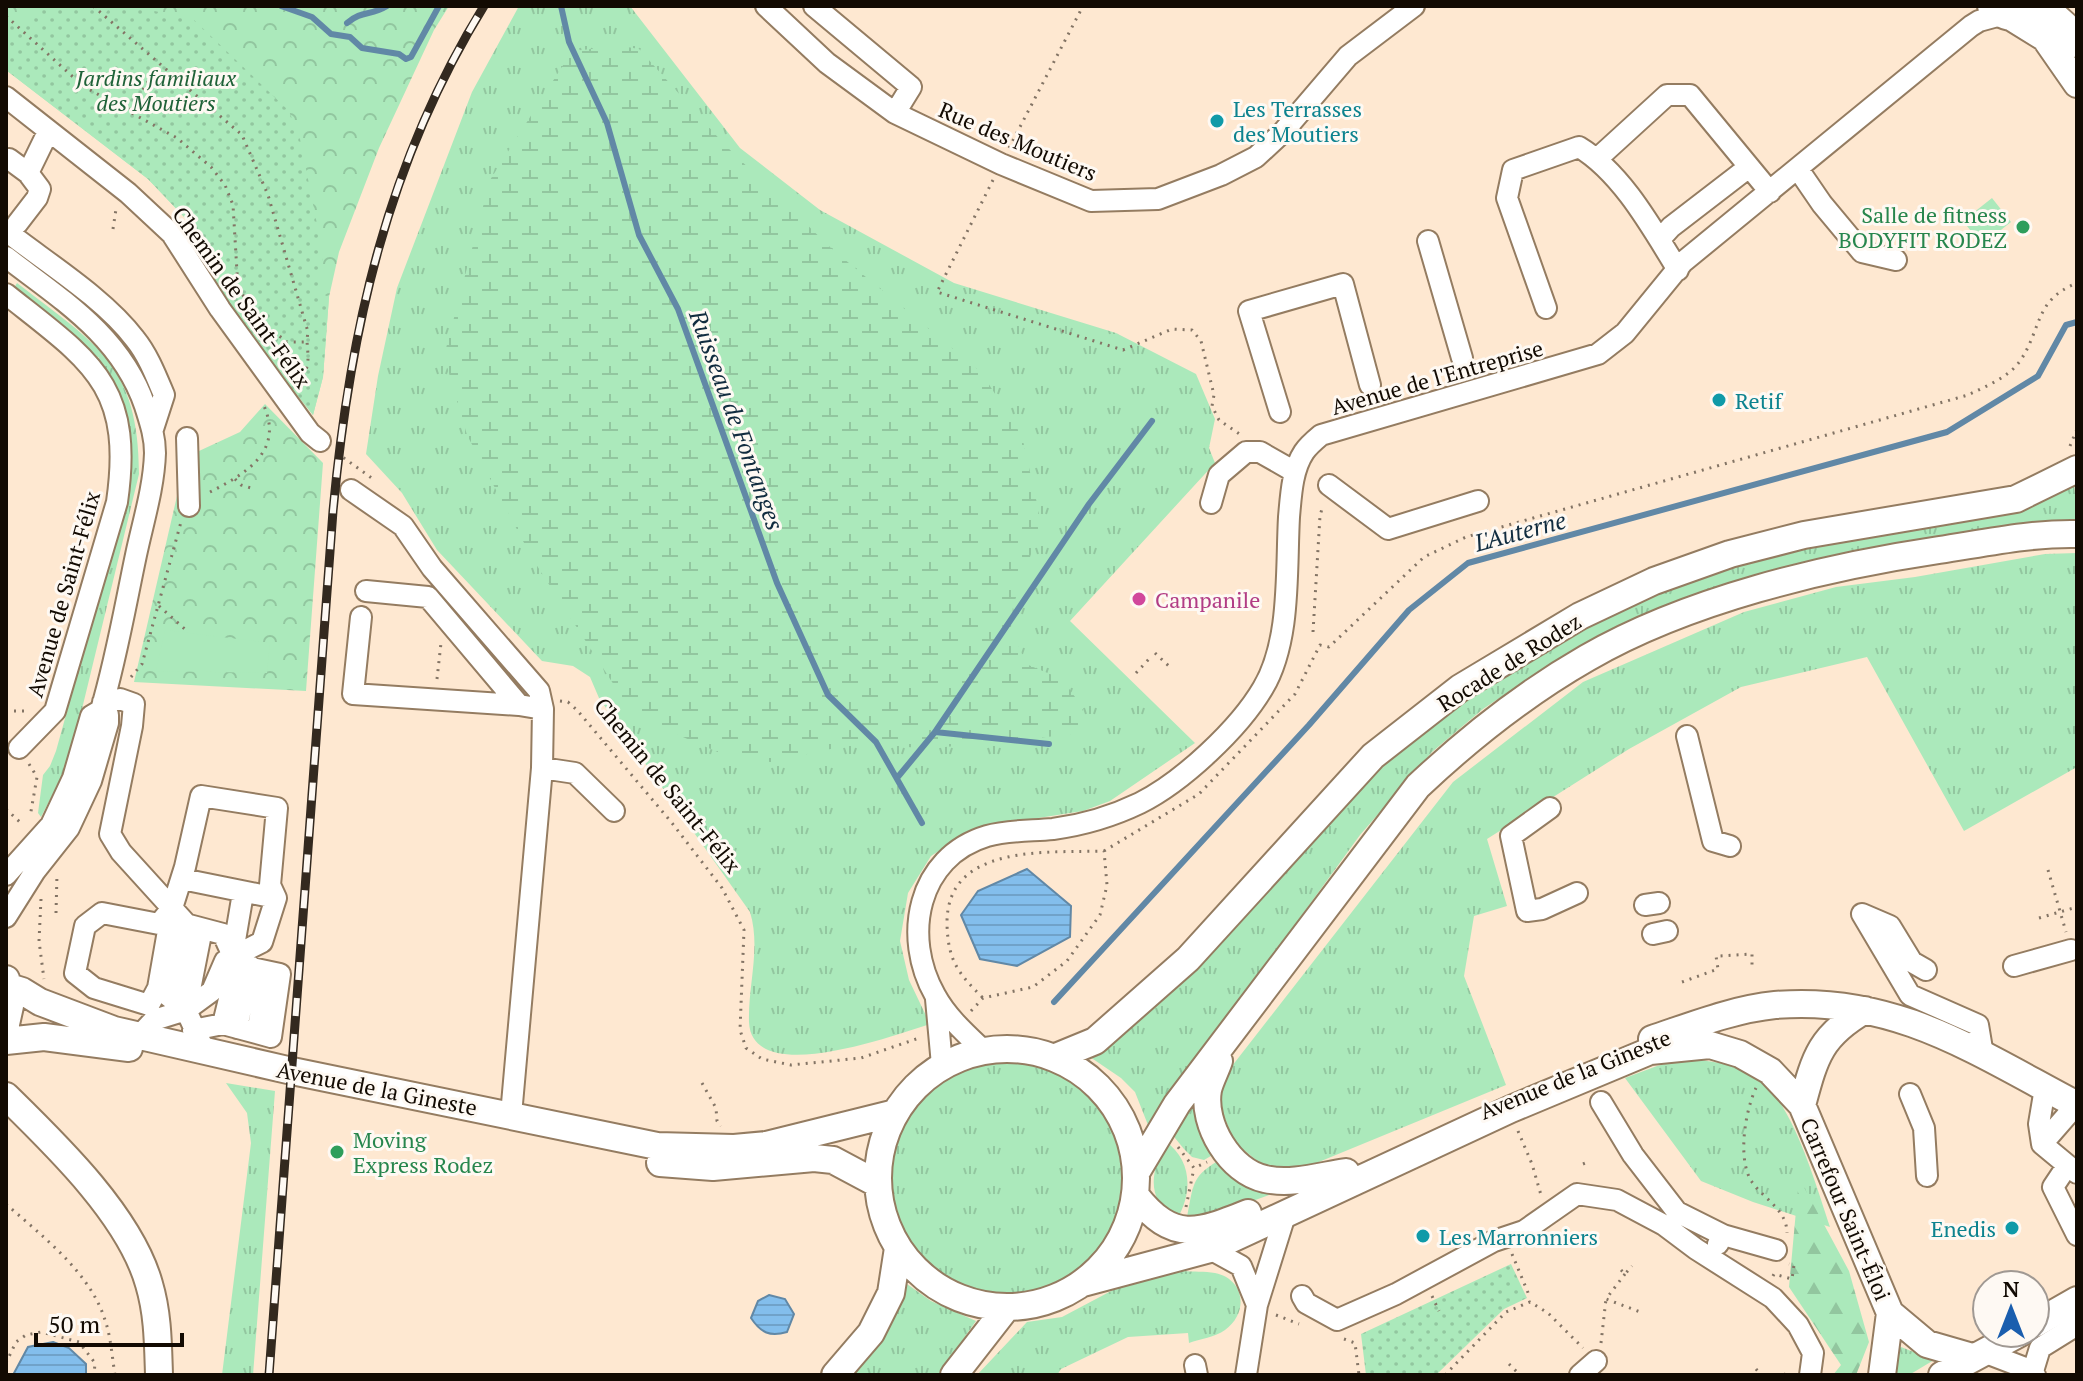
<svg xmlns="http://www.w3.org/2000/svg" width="2083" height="1381" font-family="'PT Serif',serif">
  <defs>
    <pattern id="grass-tufts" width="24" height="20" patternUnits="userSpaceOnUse" patternTransform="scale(2)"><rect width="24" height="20" fill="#abe9bb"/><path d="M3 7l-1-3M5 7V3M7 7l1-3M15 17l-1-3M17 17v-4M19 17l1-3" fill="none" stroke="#92c69f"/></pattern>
    <pattern id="forest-firs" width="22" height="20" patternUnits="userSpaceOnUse" patternTransform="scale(2)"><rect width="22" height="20" fill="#abe9bb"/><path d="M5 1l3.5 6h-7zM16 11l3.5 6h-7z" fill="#92c69f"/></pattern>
    <pattern id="wetland-marsh" width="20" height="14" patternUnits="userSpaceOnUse" patternTransform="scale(2)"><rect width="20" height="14" fill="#abe9bb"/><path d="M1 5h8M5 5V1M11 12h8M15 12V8" fill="none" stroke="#92c69f"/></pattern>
    <pattern id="park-crowns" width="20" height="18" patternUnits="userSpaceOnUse" patternTransform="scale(2)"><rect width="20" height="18" fill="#abe9bb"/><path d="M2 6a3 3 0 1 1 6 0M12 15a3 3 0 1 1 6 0" fill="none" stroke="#92c69f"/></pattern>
    <pattern id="garden-dots" width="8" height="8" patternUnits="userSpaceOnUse" patternTransform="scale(2)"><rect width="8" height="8" fill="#abe9bb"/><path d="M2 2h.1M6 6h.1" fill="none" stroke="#92c69f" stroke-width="1.8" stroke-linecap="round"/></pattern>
    <pattern id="water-rules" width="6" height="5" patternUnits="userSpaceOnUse" patternTransform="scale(2)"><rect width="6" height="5" fill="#83beec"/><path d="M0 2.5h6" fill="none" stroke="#70a2c9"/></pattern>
  </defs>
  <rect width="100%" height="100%" fill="#fee8d1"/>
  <path fill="url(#grass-tufts)" d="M519,6H630L740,148L820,210L954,283L1116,333L1196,374L1215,419L1209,448L1215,463L1070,621L1195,743L1110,801L1083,811L974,828L931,856L908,893L900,941L909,980L930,1024C897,1034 752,1089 749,1022C748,984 761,948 750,912L599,698L590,677L573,666L542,661L437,550L402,493L366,454L378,376L397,288L472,92Z
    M17,283C96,344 139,365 139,474L73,746L62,776L41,817L38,813L43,775L50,766L56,751L119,523L129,429L119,395L98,359L99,357L96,358L75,336L14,288Z
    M2074,481L2077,520L1881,547L1805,562L1704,593L1598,638L1552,663L1483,709L1432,752L1360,835L1175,1090L1157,1121L1148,1125L1135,1092L1121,1078L1090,1057C1194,986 1270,884 1356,793C1464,680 1609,606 1756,558Z
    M2077,553V767L1964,831L1867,657L1741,687L1629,749L1487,839L1507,906L1474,916L1464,976L1506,1085L1292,1173L1261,1164L1234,1142L1222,1111V1089L1232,1066L1453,782L1583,682L1744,612L1836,587L1915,577L2045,554Z
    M1685,1059C1709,1060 1735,1064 1757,1077C1793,1102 1816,1186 1830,1227L1753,1202L1701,1181L1625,1078L1657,1066Z
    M892 1178a118 118 0 1 1 236 0a118 118 0 1 1-236 0Z
    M226,1083L275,1091L253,1375H222L251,1143L247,1113Z
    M1199,1084L1216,1153L1204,1160L1192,1157L1184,1149L1175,1138L1174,1129Z
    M1165,1141C1192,1160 1193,1192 1177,1219C1144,1199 1152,1172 1165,1141Z
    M1223,1158L1264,1188L1269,1195L1201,1220L1187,1217C1194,1183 1191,1176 1223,1158Z
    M1183,1271C1193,1272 1205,1271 1215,1273C1245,1279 1249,1313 1225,1330C1215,1337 1200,1339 1189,1343L1188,1333L1128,1337L1061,1369L1057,1375H977L1027,1322L1062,1317L1113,1290L1151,1276Z
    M907,1284L931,1301L976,1321L938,1375H849L871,1347Z
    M1896,1345L1934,1360L1909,1375H1890Z"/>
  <path fill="url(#forest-firs)" d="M1799,1178L1849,1271L1869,1342L1856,1375H1833L1841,1365L1789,1287Z"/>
  <path fill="url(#wetland-marsh)" d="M621,46L639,49L724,144L832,249L981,372L1022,436L1038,508V534L1013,606L1011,627L1026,664L1062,679L1083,708L1076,734L925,749L867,742L810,753L782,763L734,759L634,716L532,558L467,435L444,356L490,180L572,51Z"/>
  <path fill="url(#park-crowns)" d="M6,6H449L434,30L379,148L339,252L329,297L323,377L313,415L206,272L187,220L148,179L6,70Z
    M265,404L323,463L306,691L134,682L186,457L240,432Z"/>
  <path fill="url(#garden-dots)" d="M38,6H93L104,15L111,6H127L192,18L289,111L300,139L323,254L318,292L329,297L323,377L313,415L230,312L206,272L187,220L148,179L6,70V16L22,28Z
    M1511,1264L1527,1298L1504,1309L1436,1375H1366L1361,1334Z"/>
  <path fill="#abe9bb" d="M1992,198L2011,222L1982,245L1963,221Z
    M165,630L270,643L267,673L156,671Z"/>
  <path fill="url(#water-rules)" stroke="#6188a6" stroke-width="2" d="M1027,869L1071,906L1070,937L1017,966L980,959L961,915L978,891Z
    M769,1295L785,1299L794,1314L787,1332C770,1337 761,1333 751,1318L758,1301Z
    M53,1342L69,1348L86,1364V1375H13L28,1347Z"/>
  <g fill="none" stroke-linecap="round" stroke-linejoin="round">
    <path stroke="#6188a6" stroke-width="6" d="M281,6L312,17L331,34L350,37L362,48L399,54L406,59L411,57L439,6
      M561,6L569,42L607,123L639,235L678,309L777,583L828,695L876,742L922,823
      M347,23C362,10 371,16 387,6
      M935,732L1049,744
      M897,778L935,732L1089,504L1152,421
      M1054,1002L1309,725L1409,610L1468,563L1947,432L2038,376L2066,325L2077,322"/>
    <g stroke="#947c61" stroke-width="24">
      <path id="minor" d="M766,6L827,63L895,113L1001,164L1091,201L1158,199L1221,175L1256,157L1283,132L1348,56L1414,6
        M814,6L911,87L895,113
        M6,97L128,193L172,234L220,309L310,433L320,441
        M1598,158L1667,95H1690L1770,192
        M9,159L28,173
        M1798,169L1822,204L1862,252L1896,260
        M17,224L37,198L40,189L28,173L48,132
        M6,231C47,263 104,298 135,339C148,355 156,376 164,395L153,429
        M1661,238L1671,227L1749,167
        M1428,241L1462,358
        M6,257C62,300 121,336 145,406C150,422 155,436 155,453C154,487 143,522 136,555C125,607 116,660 101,710L91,716L73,778L51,825L6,875
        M6,294C90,361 134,384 117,502L55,711L19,748
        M1546,308L1507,198L1513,170L1579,147C1622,173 1652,228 1678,270
        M1280,412L1249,311L1343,284L1370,385
        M187,438L189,506
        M1329,485L1388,529L1478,501
        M351,490L403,526L432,568L539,691L543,709L542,768L511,1115
        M1211,503L1219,475L1246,452H1260L1295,472
        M366,591L428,597L519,705
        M361,617L353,694L519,705L543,709
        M103,702L120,699L134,704L132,726L110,834L121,852L200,939L186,1010L205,1052
        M1687,736L1713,841L1730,846
        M542,768L575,773L614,811
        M1550,808L1511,836L1527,911L1542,909L1577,893
        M1645,905L1659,903
        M6,917L35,871L69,828L91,781L108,723V715L101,710
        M1653,934L1667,931
        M233,952L243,893
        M2014,966L2071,950
        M1926,970L1912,962L1890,926L1862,914L1910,995L1978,1025L1983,1055
        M158,988L149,1005L94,988L75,973L85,926L102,913L159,924L172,908
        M936,999L942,1065
        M185,1008L175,986L189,925L223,934L237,965L280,974L271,1037L223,1024L193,1030
        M186,1010L158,988L172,908L185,867L201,796L277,808L270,885L276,898
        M223,1024L237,966
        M237,1028L250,966
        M257,1033L266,982
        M139,1036L154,1020L186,1010L212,991L225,961L262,942L276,898L182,879
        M983,1050C965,1033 947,1017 935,995C902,937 917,857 987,836C1008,830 1031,831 1053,829C1083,825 1113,816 1140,803C1182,782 1239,729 1263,688C1291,641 1286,571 1289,517C1291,495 1292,470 1304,452C1308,446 1315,440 1321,435L1598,354L1625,333L1683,262L1971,26L1979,21L2001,15
        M2045,1088L2039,1124L2042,1144L2077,1173
        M1910,1094L1924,1128L1927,1176
        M1601,1102L1633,1155L1677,1212L1723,1235
        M2042,1144L2076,1105
        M2067,1166L2053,1187L2077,1235
        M1718,1244L1723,1235L1776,1250
        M1210,1249L1241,1266L1257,1305
        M1302,1296L1306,1303L1337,1320L1396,1294L1494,1241L1524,1231L1577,1194L1617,1200L1664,1225L1696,1249L1773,1298L1798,1325L1813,1353L1810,1375
        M1986,1353L2033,1371L2035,1375
        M1195,1365L1197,1375
        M2033,1371L2040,1348L2077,1325
        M1246,1375L1257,1305L1286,1212
        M1580,1375L1596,1361"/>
    </g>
    <g stroke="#947c61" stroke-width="30">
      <path id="major" d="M1991,6C2005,21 2025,21 2039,6
        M2044,6L2065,25L2077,44
        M2011,17L2045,38L2077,84
        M6,979L10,1006L6,1024
        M9,987L22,991L40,1002L114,1030L292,1071L657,1146L734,1148L766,1145L895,1113
        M1652,1039C1691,1026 1734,1009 1775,1005C1895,995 1976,1052 2077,1105
        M6,1041L44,1037L129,1048
        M878 1178a129 129 0 1 1 258 0a129 129 0 1 1-258 0Z
        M1056,1057L1095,1041L1188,959L1373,756L1460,688L1580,616L1654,581L1730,554L1804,535L2016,499L2077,469
        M1219,1061C1216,1070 1210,1081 1208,1090C1202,1124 1230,1172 1265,1179C1291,1185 1320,1176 1346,1172
        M6,1096C56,1145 130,1216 149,1284C158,1314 158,1344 159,1375
        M1802,1105C1815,1057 1820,1036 1865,1010
        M660,1163L713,1167L814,1158L833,1160L878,1184
        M1137,1171L1177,1104L1418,786C1469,738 1526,693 1587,658C1687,600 1825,567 1939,550C1985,543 2031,533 2077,534
        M1136,1196C1173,1243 1198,1233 1248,1213
        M1083,1283L1210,1249L1511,1109L1650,1051L1710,1045L1740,1054L1770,1071L1802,1105L1890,1313L1927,1344L1972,1357
        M2035,1324L2077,1300
        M835,1375L871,1333L891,1293L898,1248
        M954,1375L1007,1307
        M1882,1375L1890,1313
        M1942,1375L2020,1333"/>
    </g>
    <path stroke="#837465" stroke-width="3" stroke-dasharray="2 6" stroke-linecap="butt" d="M93,6L242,135L268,195L308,332C306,344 308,346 308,358C308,367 304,376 301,384
      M6,16L83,86L177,138L211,167L225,185L233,205L238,289L269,328L287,342H304
      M130,110L160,63
      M1009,148L1083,6
      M993,180L937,292L1123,350L1172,329L1192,330L1201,341L1214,395L1212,406L1219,420L1241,435
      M113,229L116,209
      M2070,446L2077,429
      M337,453L373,479
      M235,479L241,485L251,488
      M210,492C245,474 284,452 264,406
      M159,606L187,631
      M1313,632L1320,516L1323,505
      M1155,653L1172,669
      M1136,673L1149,659
      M131,677L142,664L181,522
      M437,679L441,643
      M560,701L568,702L577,710L672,823L722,888L744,930L740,1030L746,1048L762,1059L791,1065L861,1058L919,1038
      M6,711H27
      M29,764L37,777L30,817
      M6,809L23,825
      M1104,851L1199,794L1295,694L1320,645L1329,647L1424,557L1466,537L1968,395C1986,386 2008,378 2020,361C2042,329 2034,300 2077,283
      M2048,870L2066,932
      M41,899L39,941L44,979
      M56,913L57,874
      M2039,918L2077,907
      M1682,982L1718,969L1716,956H1719L1752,954V969
      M971,1011L983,998L1033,987L1067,961L1100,915L1107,885L1104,851C1048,853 946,843 947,924C948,961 958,973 983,998
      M702,1083L716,1108L717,1121L721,1126
      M1756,1088C1745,1111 1737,1160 1752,1182C1764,1199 1787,1210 1787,1233
      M1518,1131L1532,1164L1541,1195
      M1178,1147L1194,1168L1207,1162
      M1583,1164L1590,1161
      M6,1204C42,1236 90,1272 105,1320C111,1337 112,1357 115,1375
      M1186,1207L1194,1168
      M1512,1254L1529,1295
      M1621,1270L1625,1274L1632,1266
      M1625,1274L1606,1299L1643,1313
      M1773,1276L1774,1274L1792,1279L1794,1265L1789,1264
      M1432,1296L1439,1311
      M1276,1315L1299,1324
      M1344,1339L1355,1343L1359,1375
      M1601,1343L1606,1299
      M6,1363L16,1342L26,1335L41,1332L79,1342L95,1363L94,1375
      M1509,1364L1520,1375
      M1756,1369L1761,1375
      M1445,1375L1506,1312L1530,1302L1548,1313L1583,1348
      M1785,1375L1786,1373"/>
    <use href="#minor" stroke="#fff" stroke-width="20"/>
    <use href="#major" stroke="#fff" stroke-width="26"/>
    <g stroke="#33291f" stroke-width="9">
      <path id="rail" d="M269,1375L333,511C350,329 387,163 484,6"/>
    </g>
    <use href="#rail" stroke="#fef9f3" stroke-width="6" stroke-dasharray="18" stroke-linecap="butt"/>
  </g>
  <g fill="#0f9aa8" stroke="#fef9f3" stroke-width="3">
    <circle cx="1217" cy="121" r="8"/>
    <circle cx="1719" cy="400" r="8"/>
    <circle cx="2012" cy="1228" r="8"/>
    <circle cx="1423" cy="1236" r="8"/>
  </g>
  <g fill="#2e9e5b" stroke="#fef9f3" stroke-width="3">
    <circle cx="2023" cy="227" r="8"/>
    <circle cx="337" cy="1152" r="8"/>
  </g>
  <circle fill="#d1479c" stroke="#fef9f3" stroke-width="3" cx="1139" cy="599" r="8"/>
  <g text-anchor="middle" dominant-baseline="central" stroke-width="6" stroke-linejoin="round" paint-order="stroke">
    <g font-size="22" font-style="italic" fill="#1f6238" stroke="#fef9f3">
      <text x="156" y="77">Jardins familiaux<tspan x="156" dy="25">des Moutiers</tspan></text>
    </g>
    <g font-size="22" fill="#0d838f" stroke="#fef9f3" text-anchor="start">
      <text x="1233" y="108">Les Terrasses<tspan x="1233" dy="25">des Moutiers</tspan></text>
      <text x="1735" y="400">Retif</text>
      <text x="1996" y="1228" text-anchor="end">Enedis</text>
      <text x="1439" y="1236">Les Marronniers</text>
    </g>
    <g font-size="22" fill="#120a02" stroke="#fef9f3">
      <text transform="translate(1018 141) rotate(23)">Rue des Moutiers</text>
      <text transform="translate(242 297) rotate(54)">Chemin de Saint-Félix</text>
      <text transform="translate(1437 377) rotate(-16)">Avenue de l'Entreprise</text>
      <text transform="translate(63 594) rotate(-74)">Avenue de Saint-Félix</text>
      <text transform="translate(1509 662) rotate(-32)">Rocade de Rodez</text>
      <text transform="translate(668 785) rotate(51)">Chemin de Saint-Félix</text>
      <text transform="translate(1575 1074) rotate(-22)">Avenue de la Gineste</text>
      <text transform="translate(377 1088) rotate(11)">Avenue de la Gineste</text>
      <text transform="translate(1846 1209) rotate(67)">Carrefour Saint-Éloi</text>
    </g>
    <g font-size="22" fill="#27864d" stroke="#fef9f3" text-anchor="end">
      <text x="2007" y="214">Salle de fitness<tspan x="2007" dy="25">BODYFIT RODEZ</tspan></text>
      <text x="353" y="1139" text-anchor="start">Moving<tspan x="353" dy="25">Express Rodez</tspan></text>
    </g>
    <g font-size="22" fill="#b23c85" stroke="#fef9f3" text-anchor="start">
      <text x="1155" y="599">Campanile</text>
    </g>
    <g font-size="24" font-style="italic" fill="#112c3f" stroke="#fef9f3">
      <text transform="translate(737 420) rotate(70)">Ruisseau de Fontanges</text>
      <text transform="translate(1520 531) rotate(-15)">L'Auterne</text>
    </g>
  </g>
  <rect width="2083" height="1381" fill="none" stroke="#120a02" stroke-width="16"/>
  <g transform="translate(2011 1309)"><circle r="38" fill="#fef9f3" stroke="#a09993" stroke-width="2"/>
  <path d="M0-6L14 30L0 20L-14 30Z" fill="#1a5eae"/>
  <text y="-12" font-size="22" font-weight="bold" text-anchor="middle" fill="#120a02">N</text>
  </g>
  <path d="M36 1333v12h146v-12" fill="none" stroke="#120a02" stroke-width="4"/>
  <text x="48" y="1333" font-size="24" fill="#120a02" stroke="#fef9f3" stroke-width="6" paint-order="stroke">50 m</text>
</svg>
